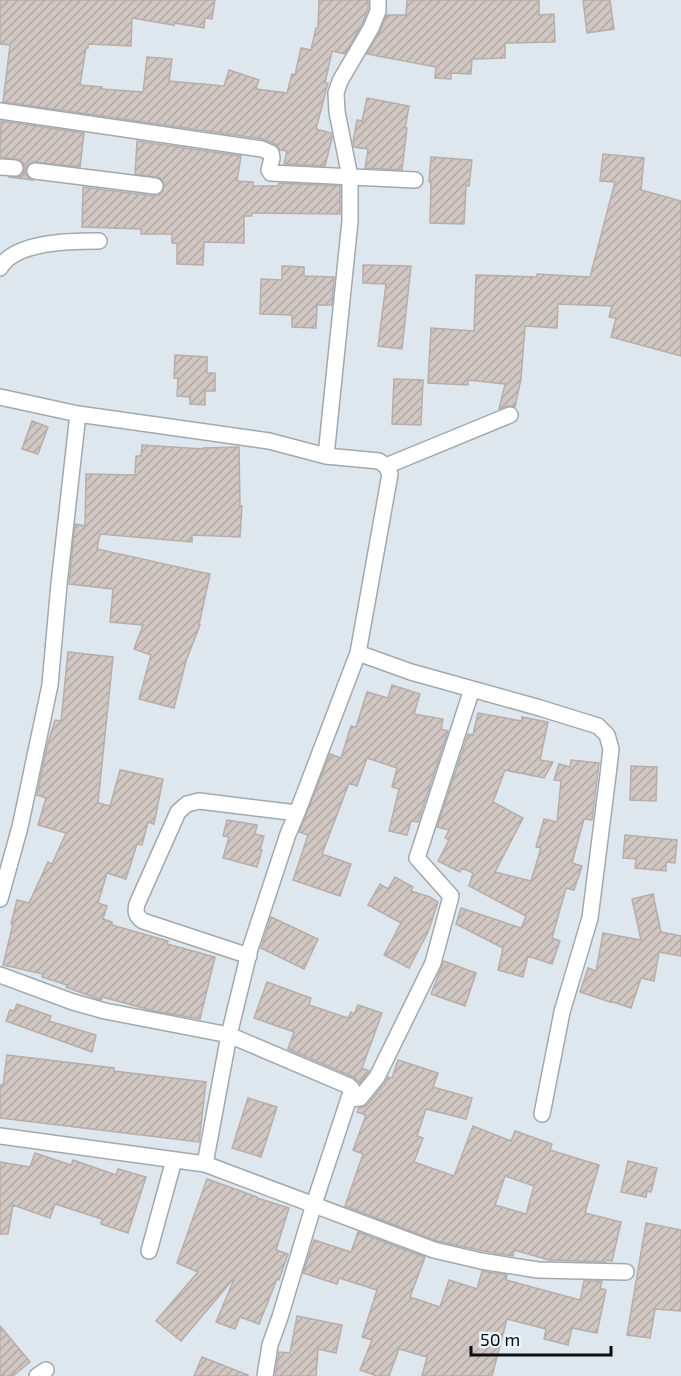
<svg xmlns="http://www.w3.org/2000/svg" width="681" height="1376" font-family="'Exo 2',sans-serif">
  <defs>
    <pattern id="building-hatch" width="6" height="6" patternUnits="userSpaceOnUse" patternTransform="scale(1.5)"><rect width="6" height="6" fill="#d0c6c2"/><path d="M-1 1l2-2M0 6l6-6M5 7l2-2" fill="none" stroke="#b1a9a6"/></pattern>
  </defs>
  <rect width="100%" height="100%" fill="#dee7ee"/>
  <path fill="url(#building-hatch)" stroke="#b7ada9" stroke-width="1.5" fill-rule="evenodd" d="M0,0H215L212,19L205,18L204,28L174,23V25L132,18L131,46L88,44V48H86L80,85L102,87V89L143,92L147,57L172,59L169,81L224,86L229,70L259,80L256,89L287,93L292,74L295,75L301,48L311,50L316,28H318L319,0H368V9L362,24L345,54L332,51L325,83H328L316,129L331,133L332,138L325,166L284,164L287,151L280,150L275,144L263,139L3,102L10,45L0,44Z
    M407,0H539V15L554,14L555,42L505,43V58L472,59L471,74L451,73V79L435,78L436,67L367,54L379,33L387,15H406Z
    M583,0H610L614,29L587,33Z
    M367,98L409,106L405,128H407L402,170L365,168L368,149L354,147L353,142L357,120L362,121Z
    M1,121L84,133L80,167L32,162L27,166L25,170L26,175L32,180L8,177L20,176L23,173L25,168L23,163L20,160L0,157Z
    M137,141L241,156L237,181L253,182V186H278L279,183L340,186V214L252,213V216H244V243L204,242L203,265L177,264V243H172V234H141V229L82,227L83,187L154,196L159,195L163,191L164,183L160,178L135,174Z
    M603,154L644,158L641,190L681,201V356L611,337L616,318L609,317L612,306L558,304L557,328L525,326L521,379L515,407L507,406L499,409L505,384L468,380V385L428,383L431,328L474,331L476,275L537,277V274L590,277L615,182L600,181Z
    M431,157L472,160L469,186L466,185L464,224L430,223L431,183L429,182Z
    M363,265L411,266L402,349L378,346L386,284L363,283Z
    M282,266L304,267V276L334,277L332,305H317L316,328L292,327V315L260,314L261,279L282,280Z
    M175,355L207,357V373H215V391H205V405L190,404V397L177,396L178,378H174Z
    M394,379L423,380L421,425L392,424Z
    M32,421L48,427L38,454L22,449Z
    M142,445L203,449V448L239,447L240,506H242L240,537L192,535V542L100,534L97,549L210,574L199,625H200L186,661L174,708L139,699L151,655L134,649L143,625L110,622L113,589L69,584L75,524L85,526L86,474L135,475L136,456H141Z
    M68,652L113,657L98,803L110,806L120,770L163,779L154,824L148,822L142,845L137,844L126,879L107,873L98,903L107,906L103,919L112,922V925L168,941L167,944L215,957L200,1019L154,1011L102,997L101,1000L66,987L67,985L42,977L43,974L3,965L13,924H11L17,900L29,903L48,862L52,864L66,833L38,825L46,798L37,795L47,746L55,720L61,721Z
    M392,685L420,694L414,714L443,719L441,729L448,731L418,822L411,821L407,835L389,831L399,789L392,787L397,768L367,758L357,786L349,783L322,854L351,864L340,896L293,880L308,835L299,832L330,754L341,758L351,726L356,727L367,692L388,698Z
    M478,713L522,721V717L548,722L540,760L553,762L544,778L505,770L493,802L523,818L495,872L531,881L541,848L536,847L544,819L557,822L561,781L554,780L559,764L570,767L571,760L599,763L592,820L584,819L572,863L582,866L574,890L566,888L552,938L560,941L552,964L528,956L523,977L498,970L503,948L456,924L461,908L521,928L526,916L469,886L473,873L462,868L460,872L438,861L449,840L445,838L449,830L437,827L468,734L473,735Z
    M631,766L657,767L656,801L630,800Z
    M227,820L257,825L255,834L264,836L260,850H262L257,867L223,858L229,837L223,836Z
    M625,835L677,840L675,863L666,862V871L635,868L636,859L623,858Z
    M395,877L413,887L411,891L430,897L438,902L428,932L409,968L384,955L401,923L368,905L380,884L388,889Z
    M653,894L661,932L681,936V956L659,952L654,981L641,978L631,1008L610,1001V1002L580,992L588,968L596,971L603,933L641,940L632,899Z
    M271,917L318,939L304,969L261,948Z
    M444,961L476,973L465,1006L431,994Z
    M267,982L311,998L309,1005L348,1018L351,1012L354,1014L358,1005L382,1013L362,1068L369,1071L360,1083L353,1077L288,1049L294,1032L254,1018Z
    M17,1004L51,1016L49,1021L96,1035L92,1052L6,1021L10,1010L14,1011Z
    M7,1055L114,1068V1071L206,1082L199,1142L0,1118V1085H3Z
    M398,1060L438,1073L433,1087L472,1098L466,1119L426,1109L417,1136L423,1138L414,1162L454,1176L473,1126L511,1141L515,1131L552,1144L550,1150L599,1165L585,1213L621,1222L612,1261L607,1260L606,1262L549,1260L514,1250L513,1256L483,1251L437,1241L345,1206L363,1154L353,1150L366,1115L357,1112L359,1108L364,1107L368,1104L385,1083L388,1077L392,1078ZM505,1176L534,1186L526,1214L495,1205Z
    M248,1098L277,1107L261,1157L232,1148Z
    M35,1153L71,1165L73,1160L116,1175L118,1169L146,1177L128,1233L101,1224L102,1219L55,1204L50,1218L13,1205L8,1234H0V1162L30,1167Z
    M628,1161L657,1168L651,1192L647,1191L646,1197L621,1192Z
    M207,1179L257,1197V1198L289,1208L276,1250L288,1254L279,1280L277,1279L259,1324L240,1317L235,1329L216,1322L235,1277L181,1341L156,1321L198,1272L177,1263Z
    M646,1223L681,1230V1311L655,1309L650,1338L627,1335Z
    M358,1232L425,1257L410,1297L440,1307L449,1280L477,1289L482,1271L507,1275L506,1280L580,1300L584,1281H602L600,1288L606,1290L597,1333L572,1328L568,1345L544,1339L546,1329L507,1319L492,1376H422L427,1357L399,1349L389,1376H377L360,1370L372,1340L362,1337L377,1290L339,1278L337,1284L303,1273L314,1240L351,1252Z
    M297,1316L342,1325L336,1353L318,1349L316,1376H275L279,1352L290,1353Z
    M0,1326L30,1362L13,1376H0Z
    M202,1357L248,1375V1376H194Z"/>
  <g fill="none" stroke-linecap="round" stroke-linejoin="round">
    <g stroke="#a1a9b0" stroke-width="18">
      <path id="street" d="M0,111L262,149L271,153L272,158L269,170L271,173L415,180
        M0,167L15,168
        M35,171L155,186
        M0,268C15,241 72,241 99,241
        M0,397L78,414L269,441L326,456L379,461L386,466L390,474L358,653L297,813L288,834L250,949L229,1035L205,1164L0,1136
        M326,456L350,221V177L337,112L336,93L340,81L371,28L378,11V0
        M386,466L510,415
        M358,653L411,672L540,708L598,726L607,735L611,749L608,775L590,918L562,1012L542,1114
        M0,899L20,827L50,685L59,584L78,414
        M249,956L143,921C136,916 135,912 137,904L178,812L187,804L199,801L297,813
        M0,975L73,1002L105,1011L229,1035L349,1086L352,1089L314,1204L280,1317L270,1345L265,1376
        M349,1099L360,1098L377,1077L433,963L451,896L417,858L472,689
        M205,1164L434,1250L481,1261L538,1270L626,1272
        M149,1251L174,1160
        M37,1376L46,1370"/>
    </g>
    <use href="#street" stroke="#fff" stroke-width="15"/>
  </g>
  <path d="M471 1346v9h140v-9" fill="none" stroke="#0c0f11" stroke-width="3"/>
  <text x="480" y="1346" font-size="18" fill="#0c0f11" stroke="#ecf4fb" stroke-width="4.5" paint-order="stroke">50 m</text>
</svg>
